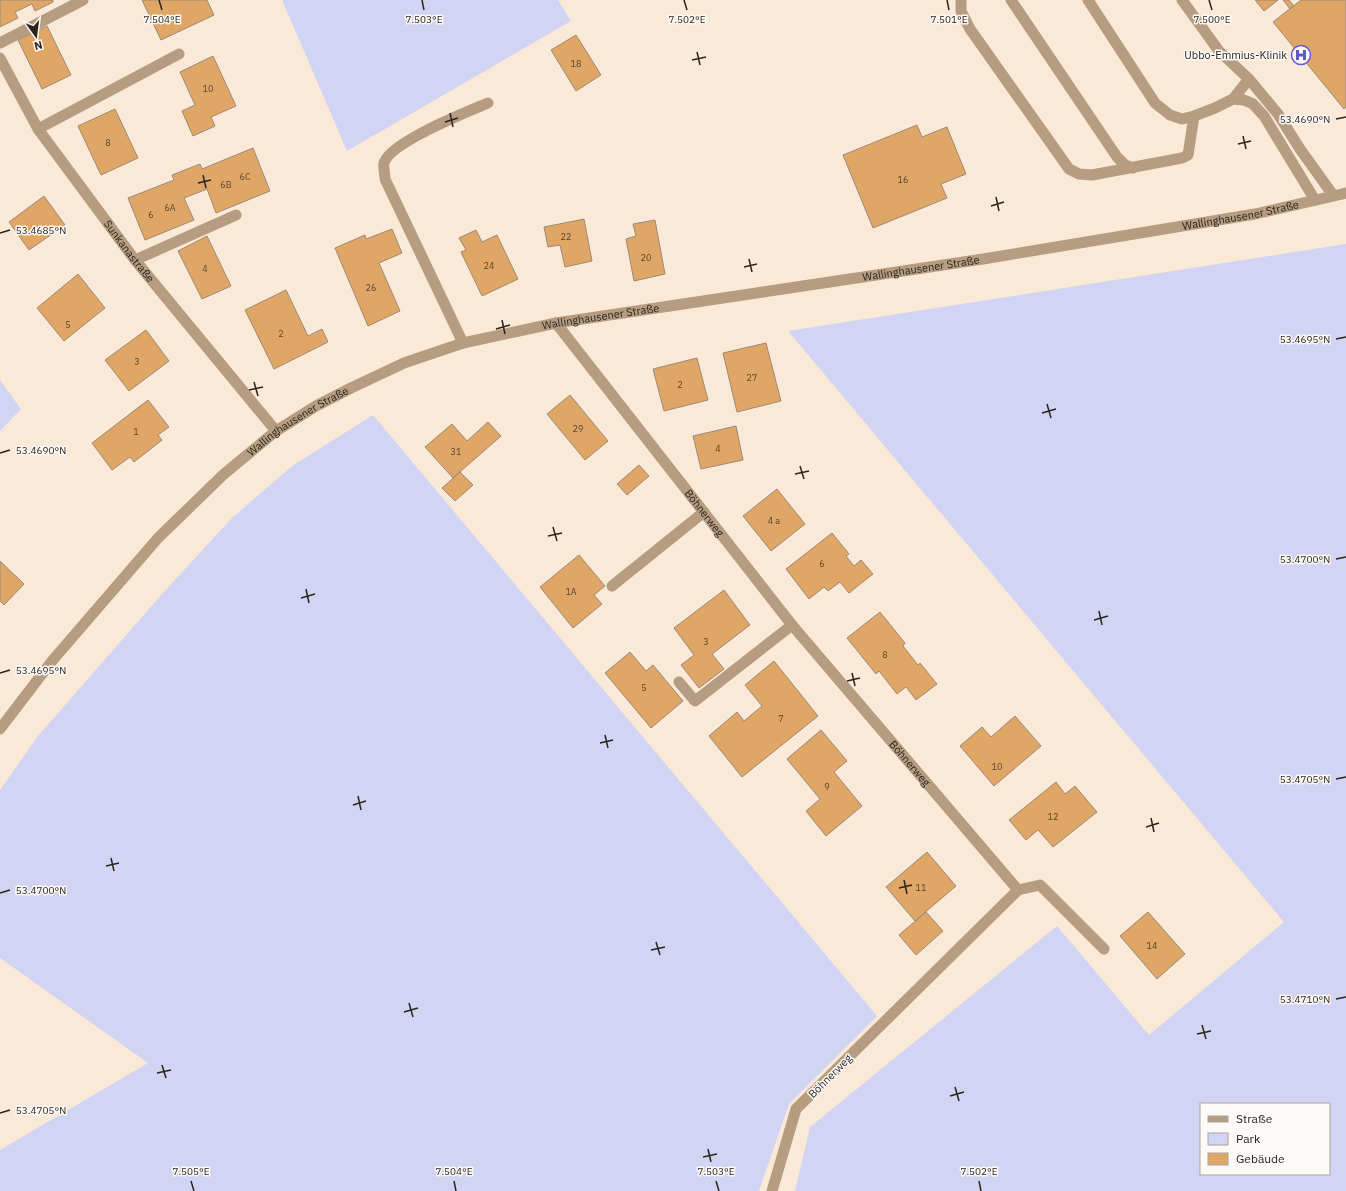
<svg xmlns="http://www.w3.org/2000/svg" width="1346" height="1191" font-family="'IBM Plex Sans',sans-serif">
  <rect width="100%" height="100%" fill="#fbe9d8"/>
  <path fill="#d1d4f2" fill-rule="evenodd" d="M282,0H558L571,21L347,151Z
    M1346,244V1191H795L810,1127L1057,926L1149,1035L1284,922L788,331ZM1201,1104H1329V1174H1201Z
    M0,380L21,409L0,431Z
    M373,415L877,1016L789,1104L759,1191H0V1150L148,1063L0,958V790L38,736L162,594L232,518L292,466Z"/>
  <path fill="#e0a665" stroke="#9a8a7a" d="M0,0H53V2L35,11L32,4L15,12L18,18L0,27Z
    M142,0H207L214,15L161,40Z
    M1255,0H1278L1264,11Z
    M1283,0H1289L1294,6L1290,9Z
    M1301,0H1346V107L1344,109L1273,22Z
    M47,26L71,75L42,89L18,40Z
    M576,35L601,75L576,91L551,50Z
    M213,56L236,106L211,117L215,126L193,136L182,111L195,105L180,72Z
    M115,109L138,158L101,175L78,126Z
    M917,125L922,137L947,127L966,174L941,184L947,198L873,228L843,155Z
    M253,148L270,191L216,213L207,189L184,198L194,220L145,240L128,198L174,180L172,175L200,164L202,169Z
    M44,196L65,225L29,250L9,222Z
    M584,219L592,261L565,267L560,245L548,247L544,227Z
    M655,220L665,274L634,281L626,239L636,236L633,224Z
    M392,229L402,253L379,263L400,311L368,326L335,248L365,235L366,239Z
    M476,230L482,242L497,235L518,279L482,296L461,252L466,250L459,238Z
    M207,236L231,286L202,299L178,251Z
    M78,274L105,308L64,341L37,308Z
    M286,290L308,336L322,329L328,342L274,369L245,310Z
    M146,330L169,361L129,391L105,360Z
    M766,343L781,401L737,412L723,353Z
    M697,358L708,400L664,411L653,369Z
    M570,395L608,441L585,460L547,414Z
    M148,400L169,427L158,435L162,440L134,462L130,457L112,470L92,443Z
    M488,422L501,436L453,478L425,447L452,424L467,441Z
    M736,426L743,460L701,469L693,436Z
    M639,465L649,476L627,495L617,484Z
    M460,472L473,485L455,501L442,488Z
    M777,489L805,524L771,551L743,516Z
    M832,533L849,554L846,556L854,566L861,560L873,574L849,593L840,582L828,591L824,587L809,599L786,569Z
    M579,555L605,586L594,595L602,604L573,628L540,587Z
    M0,561L24,584L4,605L0,601Z
    M724,590L750,625L712,654L724,669L699,688L681,665L694,655L674,628Z
    M880,612L905,643L903,646L918,665L920,663L937,684L916,700L906,687L897,694L879,671L876,674L847,638Z
    M630,652L646,671L653,665L683,701L651,728L605,673Z
    M774,661L818,716L742,777L709,736L737,712L744,721L762,706L745,685Z
    M1015,716L1041,746L994,786L960,746L982,727L991,737Z
    M821,730L847,761L834,772L862,806L826,836L806,811L820,799L787,759Z
    M1056,782L1065,794L1075,786L1097,812L1053,847L1038,830L1026,840L1009,820Z
    M927,852L956,886L915,921L886,887Z
    M926,912L943,931L916,955L899,935Z
    M1148,912L1185,954L1157,979L1120,936Z"/>
  <g fill="none" stroke-linecap="round" stroke-linejoin="round">
    <path stroke="#b69d82" stroke-width="11" d="M961,0V11L970,29L1069,169L1079,174L1092,175L1182,158L1188,155L1194,116
      M1011,0L1117,157L1125,165L1133,168
      M1088,0L1155,103L1170,115L1182,119L1194,116L1215,108L1233,99L1244,100L1253,104L1264,116L1315,200
      M1182,0L1219,51L1249,79L1278,114L1300,149L1333,195
      M0,43L83,0
      M1233,99L1249,79
      M38,129L179,54
      M135,260L236,215
      M463,343L385,179C385,174 383,167 384,163C390,142 467,112 488,103
      M612,586L704,512
      M679,682L695,701L792,625
      M1018,890L1040,885L1104,949"/>
    <g stroke="#b69d82" stroke-width="11">
      <path id="s1" d="M0,58L38,129L135,260L276,431"/>
      <path id="s2" d="M556,323L792,625L1018,890L796,1109L772,1191"/>
    </g>
    <path stroke="#b69d82" stroke-width="11" id="s3" d="M0,729L52,661L158,538L224,474L276,431L316,406L351,388L404,363L463,343L556,323L983,259L1255,214L1346,193"/>
  </g>
  <path fill="none" stroke="#2a241d" stroke-width="1.5" d="M159,0L162,10M422,0L424,10M684,0L687,10M947,0L949,10M1209,0L1212,10M697,52L700,65M692,60L706,57M450,113L453,127M1336,119L1346,117M445,122L458,118M1243,136L1246,149M1238,144L1251,141M203,175L206,188M198,183L211,180M996,197L999,211M991,206L1004,202M0,233L10,230M749,259L752,272M744,267L757,264M502,320L505,334M496,329L510,325M1336,339L1346,337M254,382L258,396M249,390L263,387M1047,404L1051,418M1042,413L1056,409M0,453L10,450M800,466L804,479M795,474L809,471M553,527L557,541M548,536L562,533M1336,559L1346,557M306,589L309,603M301,598L315,594M1099,611L1102,625M1094,620L1108,616M0,673L10,670M852,673L855,686M847,681L860,678M605,735L608,748M600,743L613,740M1336,779L1346,777M358,796L361,810M353,805L366,801M1151,818L1154,832M1146,827L1159,823M111,858L114,871M106,866L119,863M904,880L907,894M899,888L912,885M0,893L10,890M656,942L660,955M651,950L665,947M1336,999L1346,997M409,1003L413,1017M404,1012L418,1008M1202,1025L1206,1039M1197,1034L1211,1031M162,1065L166,1078M157,1073L171,1070M955,1087L959,1101M950,1096L964,1092M0,1113L10,1110M708,1149L711,1162M703,1157L717,1154M191,1181L194,1191M454,1181L456,1191M716,1181L719,1191M979,1181L981,1191"/>
  <defs>
    <g id="hospital-ring" transform="scale(1)"><circle r="9.5" fill="#fdf9f6" stroke="#6058d1" stroke-width="1.5"/><path d="M-5-5h3v3.5h4V-5h3V5h-3V1.5h-4V5h-3Z" fill="#6058d1"/></g>
  </defs>
  <g fill-rule="evenodd">
    <use href="#hospital-ring" x="1301" y="55"/>
  </g>
  <g text-anchor="middle" dominant-baseline="central" stroke-width="3" stroke-linejoin="round" paint-order="stroke">
    <g font-size="9" fill="#58442f">
      <text x="576" y="63">18</text>
      <text x="208" y="88">10</text>
      <text x="108" y="142">8</text>
      <text x="245" y="176">6C</text>
      <text x="903" y="179">16</text>
      <text x="226" y="184">6B</text>
      <text x="170" y="207">6A</text>
      <text x="151" y="214">6</text>
      <text x="566" y="236">22</text>
      <text x="646" y="257">20</text>
      <text x="489" y="265">24</text>
      <text x="205" y="268">4</text>
      <text x="371" y="287">26</text>
      <text x="68" y="324">5</text>
      <text x="281" y="333">2</text>
      <text x="137" y="361">3</text>
      <text x="752" y="377">27</text>
      <text x="680" y="384">2</text>
      <text x="578" y="428">29</text>
      <text x="136" y="431">1</text>
      <text x="718" y="448">4</text>
      <text x="456" y="451">31</text>
      <text x="774" y="520">4 a</text>
      <text x="822" y="563">6</text>
      <text x="571" y="591">1A</text>
      <text x="706" y="641">3</text>
      <text x="885" y="654">8</text>
      <text x="644" y="687">5</text>
      <text x="781" y="718">7</text>
      <text x="997" y="766">10</text>
      <text x="827" y="786">9</text>
      <text x="1053" y="816">12</text>
      <text x="921" y="887">11</text>
      <text x="1152" y="945">14</text>
    </g>
    <g font-size="11" fill="#2a241d" stroke="#fdf9f6" text-anchor="end">
      <text x="1287" y="55">Ubbo-Emmius-Klinik</text>
    </g>
    <g font-size="11" fill="#2a241d" stroke="#fdf9f6">
      <text stroke="none"><textPath href="#s3" startOffset="1403">Wallinghausener Straße</textPath></text>
      <text stroke="none"><textPath href="#s1" startOffset="233">Sunkanastraße</textPath></text>
      <text stroke="none"><textPath href="#s3" startOffset="1079">Wallinghausener Straße</textPath></text>
      <text stroke="none"><textPath href="#s3" startOffset="755">Wallinghausener Straße</textPath></text>
      <text stroke="none"><textPath href="#s3" startOffset="431">Wallinghausener Straße</textPath></text>
      <text stroke="none"><textPath href="#s2" startOffset="241">Böhnerweg</textPath></text>
      <text stroke="none"><textPath href="#s2" startOffset="565">Böhnerweg</textPath></text>
      <text transform="translate(830 1076) rotate(-45)">Böhnerweg</text>
    </g>
  </g>
  <g font-size="10" text-anchor="middle" fill="#2a241d" stroke="#fdf9f6" stroke-width="3" stroke-linejoin="round" paint-order="stroke">
    <text x="162" y="23">7.504°E</text>
    <text x="424" y="23">7.503°E</text>
    <text x="687" y="23">7.502°E</text>
    <text x="949" y="23">7.501°E</text>
    <text x="1212" y="23">7.500°E</text>
    <text x="1305" y="123">53.4690°N</text>
    <text x="41" y="234">53.4685°N</text>
    <text x="1305" y="343">53.4695°N</text>
    <text x="41" y="454">53.4690°N</text>
    <text x="1305" y="563">53.4700°N</text>
    <text x="41" y="674">53.4695°N</text>
    <text x="1305" y="783">53.4705°N</text>
    <text x="41" y="894">53.4700°N</text>
    <text x="1305" y="1003">53.4710°N</text>
    <text x="41" y="1114">53.4705°N</text>
    <text x="191" y="1175">7.505°E</text>
    <text x="454" y="1175">7.504°E</text>
    <text x="716" y="1175">7.503°E</text>
    <text x="979" y="1175">7.502°E</text>
  </g>
  <rect x="1200" y="1103" width="130" height="72" fill="#fdf9f6" stroke="#a9a49f"/>
  <rect x="1208" y="1116" width="20" height="6" fill="#b69d82" stroke="#a9a49f"/>
  <text x="1236" y="1123" font-size="12" fill="#2a241d">Straße</text>
  <rect x="1208" y="1133" width="20" height="12" fill="#d1d4f2" stroke="#a9a49f"/>
  <text x="1236" y="1143" font-size="12" fill="#2a241d">Park</text>
  <rect x="1208" y="1153" width="20" height="12" fill="#e0a665" stroke="#a9a49f"/>
  <text x="1236" y="1163" font-size="12" fill="#2a241d">Gebäude</text>
  <g transform="translate(36 36) rotate(166)" stroke="#fdf9f6" stroke-width="3" paint-order="stroke">
  <path d="M0-3L7 15L0 10L-7 15Z" fill="#2a241d"/>
  <text y="-6" font-size="11" font-weight="bold" text-anchor="middle" fill="#2a241d">N</text>
  </g>
</svg>
